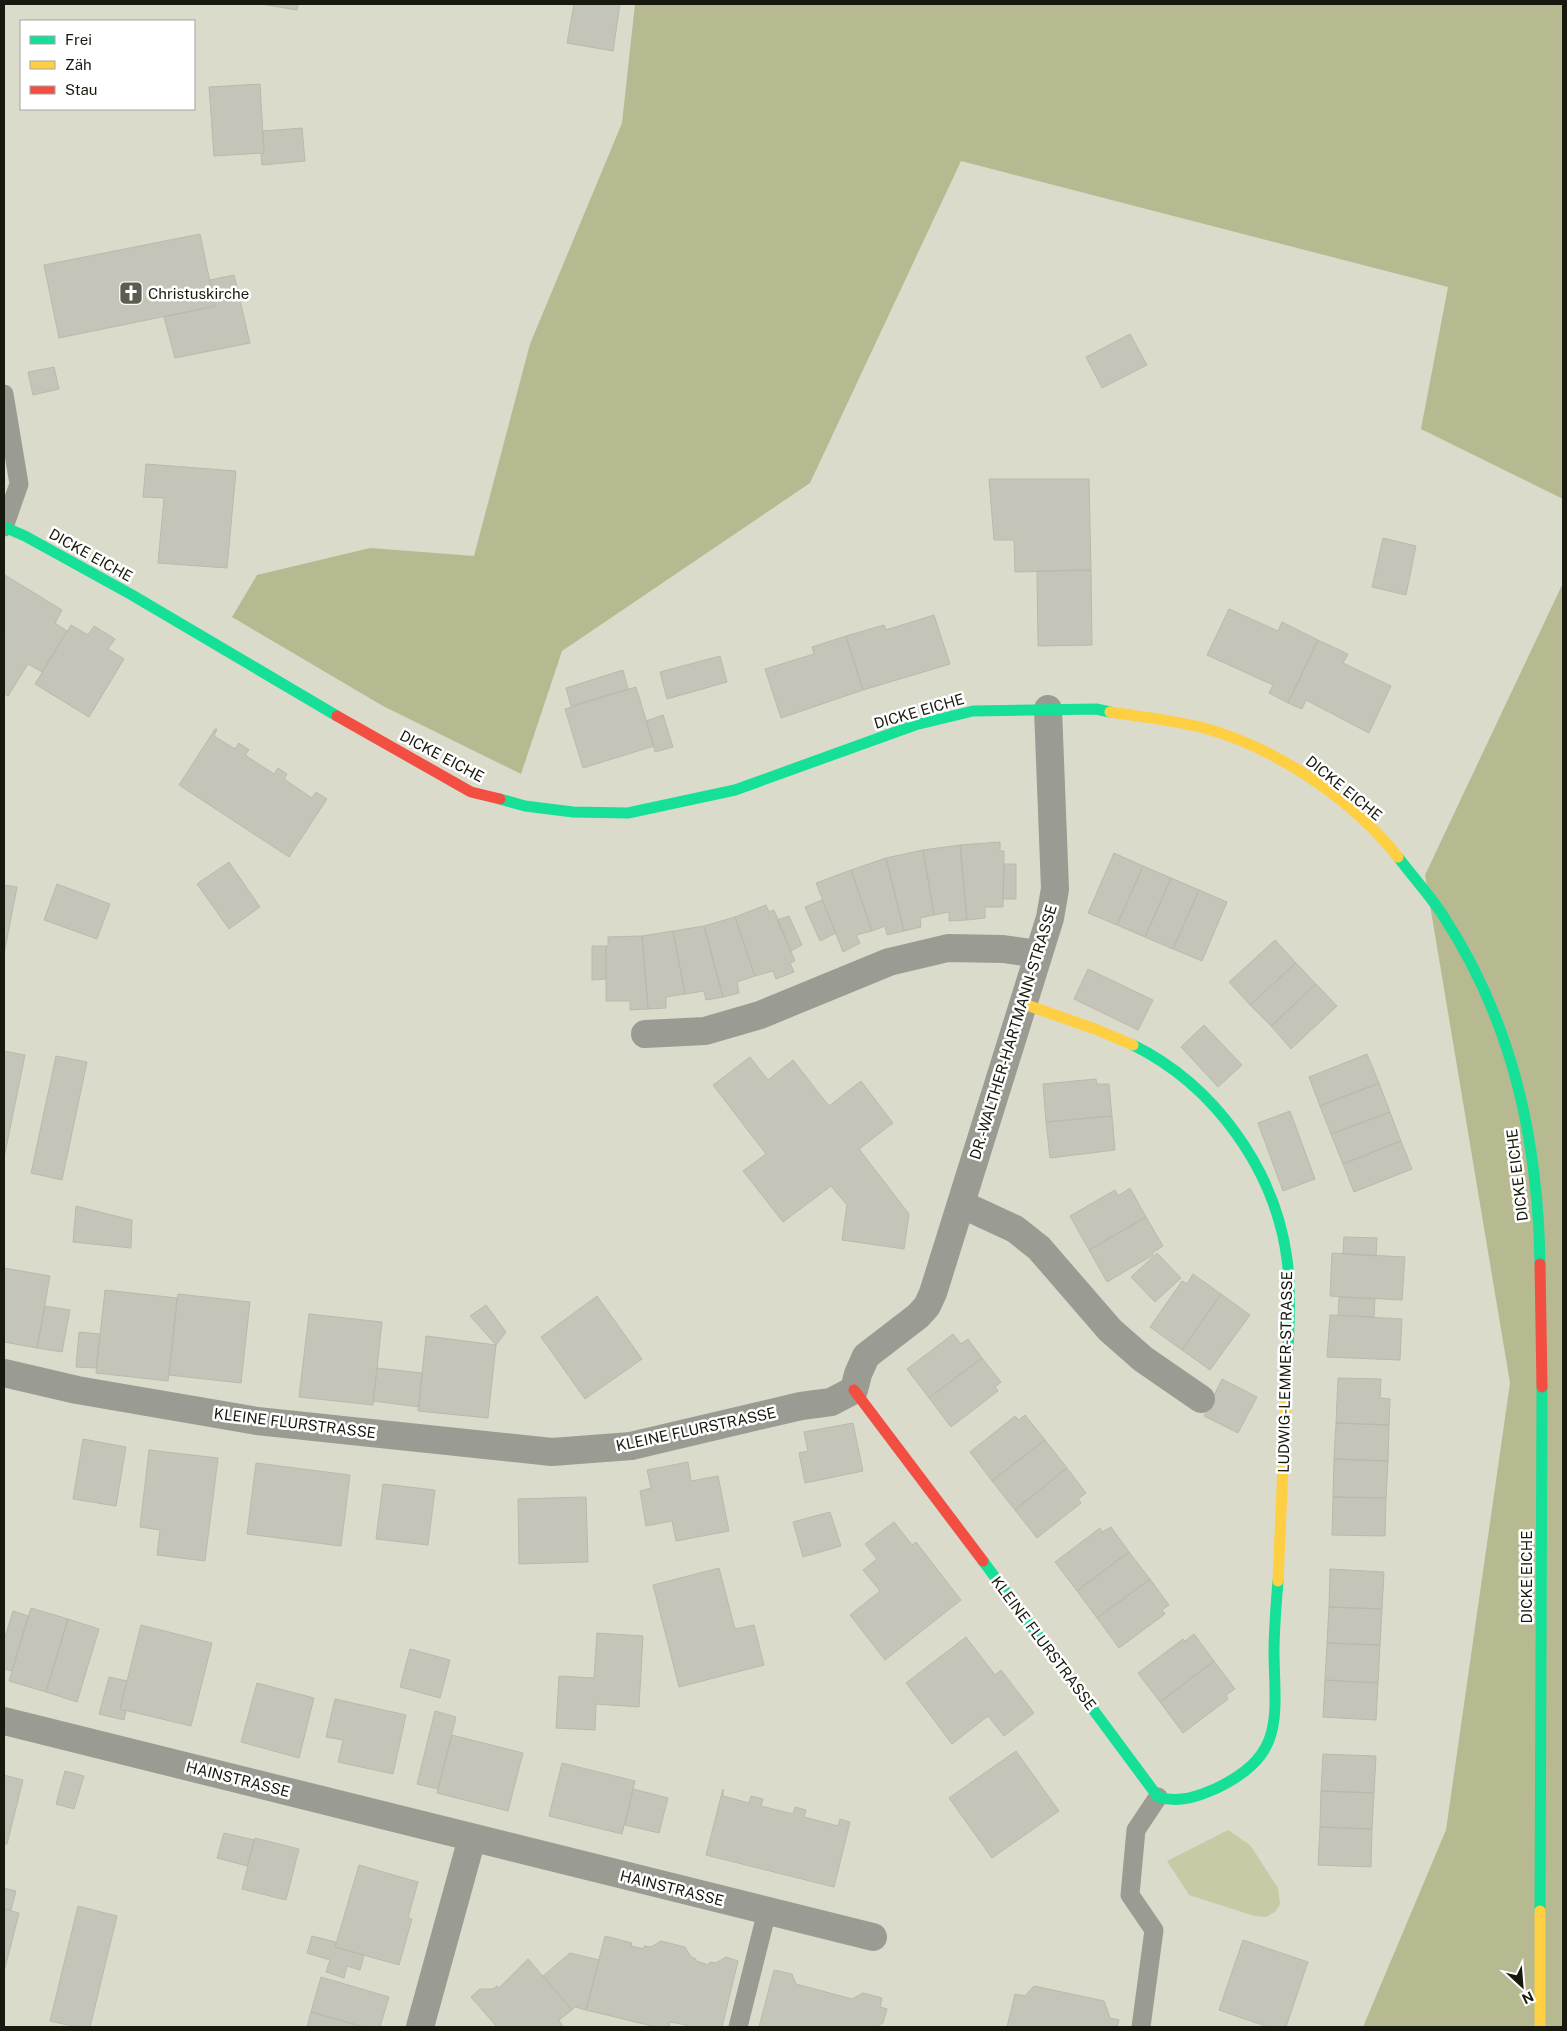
<svg xmlns="http://www.w3.org/2000/svg" width="1567" height="2031" font-family="'Public Sans',sans-serif">
  <rect width="100%" height="100%" fill="#dadbca"/>
  <path fill="#c8caa6" d="M1228,1830L1250,1845L1278,1888L1280,1904L1275,1912L1266,1917L1254,1916L1189,1895L1167,1861Z"/>
  <path fill="#b7ba90" d="M635,4H1563V499L1421,429L1448,287L961,161L810,483L562,651L521,774L383,706L232,617L257,575L370,548L474,556L530,344L622,123Z
    M1563,583V2027H1363L1446,1830L1510,1383L1425,875Z"/>
  <path fill="#c4c4b8" stroke="#b9baac" d="M261,4H298L297,10Z
    M574,4H620L613,51L567,43Z
    M260,84L264,153L214,156L209,87Z
    M302,128L305,161L262,165L261,154L264,153L263,131Z
    M200,234L215,306L59,338L44,265Z
    M234,275L250,343L175,358L164,317L215,306L210,280Z
    M1130,334L1147,365L1102,388L1086,357Z
    M54,367L59,389L33,395L28,372Z
    M146,464L236,471L227,568L158,563L164,498L143,497Z
    M989,479H1089L1091,570L1015,572L1014,540H994Z
    M1383,538L1416,546L1406,595L1372,587Z
    M1091,570L1092,645L1038,646L1037,571Z
    M5,575L62,610L55,623L67,631L42,672L28,664L8,696L4,693Z
    M1229,609L1278,631L1282,622L1318,640L1288,703L1269,693L1273,685L1207,655Z
    M934,615L950,664L863,690L846,636L884,625L886,630Z
    M71,625L88,635L94,626L115,639L108,649L124,659L89,717L35,684Z
    M846,636L863,690L781,718L765,669L814,654L812,647Z
    M1318,640L1348,654L1343,663L1391,686L1369,733L1306,700L1302,709L1288,703Z
    M720,656L727,682L667,699L660,672Z
    M623,670L628,689L571,706L566,688Z
    M636,687L654,746L583,768L565,709Z
    M663,715L673,747L655,752L646,721Z
    M215,729H217L214,736L235,749L239,743L249,750L245,755L274,774L278,768L287,774L284,779L312,798L316,792L327,799L289,857L179,785Z
    M1000,842V851H1004L1003,907H985V918L967,920L960,845Z
    M960,845L967,920L949,921V912L934,915L923,850Z
    M923,850L934,915L920,918L921,927L904,931L886,858Z
    M1114,853L1143,866L1117,925L1088,913Z
    M886,858L904,931L887,935L885,926L872,931L851,870Z
    M229,862L260,907L229,929L197,884Z
    M1004,864H1016V899H1003Z
    M1143,866L1171,878L1145,937L1117,925Z
    M851,870L872,931L856,935L860,943L843,952L816,883Z
    M1171,878L1199,890L1173,949L1145,937Z
    M57,884L110,904L97,939L44,920Z
    M4,885L17,887L4,954Z
    M1199,890L1227,902L1202,961L1173,949Z
    M822,900L836,933L820,941L805,907Z
    M766,905L769,912L774,910L795,961L790,963L794,972L776,979L773,971L755,976L735,917Z
    M789,916L802,945L791,951L777,920Z
    M735,917L755,976L737,982L739,993L723,997L704,926Z
    M704,926L723,997L706,1000L704,991L685,994L673,931Z
    M673,931L685,994L666,997V1008L648,1009L642,936Z
    M642,936L648,1009L630,1010V1001H606V946H608V937Z
    M1275,940L1296,963L1250,1005L1229,982Z
    M592,946H606V979L592,980Z
    M1296,963L1316,984L1271,1026L1250,1005Z
    M1088,969L1153,1000L1138,1030L1074,999Z
    M1316,984L1337,1006L1291,1049L1271,1026Z
    M1204,1025L1242,1065L1218,1087L1181,1047Z
    M4,1051L25,1055L4,1158Z
    M1367,1054L1379,1083L1320,1106L1309,1077Z
    M56,1056L87,1062L62,1180L31,1173Z
    M750,1057L768,1080L793,1060L829,1106L861,1081L893,1123L859,1149L909,1214L904,1249L842,1240L847,1205L831,1186L783,1222L743,1171L766,1154L713,1085Z
    M1096,1079L1097,1084H1109L1112,1116L1046,1122L1043,1084Z
    M1379,1083L1390,1112L1331,1134L1320,1106Z
    M1290,1111L1315,1179L1283,1191L1258,1123Z
    M1390,1112L1401,1141L1343,1164L1331,1134Z
    M1112,1116L1115,1150L1050,1158L1046,1122Z
    M1401,1141L1412,1169L1354,1192L1343,1164Z
    M1130,1188L1146,1217L1089,1250L1070,1216L1115,1190L1118,1196Z
    M76,1206L132,1220L131,1248L73,1242Z
    M1146,1217L1163,1246L1152,1253L1153,1255L1107,1282L1089,1250Z
    M1344,1237L1377,1238L1376,1256L1343,1254Z
    M1157,1253L1181,1278L1155,1302L1131,1277Z
    M1332,1253L1405,1257L1402,1300L1330,1296Z
    M4,1268L50,1276L37,1348L4,1342Z
    M1193,1274L1221,1294L1182,1350L1150,1327L1182,1281L1187,1284Z
    M105,1290L177,1298L168,1381L96,1373Z
    M178,1294L250,1302L241,1383L169,1375Z
    M1221,1294L1250,1315L1210,1370L1182,1350Z
    M597,1296L642,1359L585,1399L541,1337Z
    M1339,1297L1375,1299L1374,1317L1338,1315Z
    M486,1305L506,1332L496,1345L470,1316Z
    M45,1306L70,1310L62,1352L37,1348Z
    M309,1314L382,1322L373,1405L299,1397Z
    M1330,1315L1402,1319L1400,1360L1327,1357Z
    M79,1332L100,1334L96,1368L76,1367Z
    M953,1334L961,1344L968,1339L982,1358L929,1398L907,1369Z
    M426,1336L496,1345L488,1418L418,1411Z
    M982,1358L1001,1382L995,1387L998,1391L951,1427L929,1398Z
    M377,1368L422,1373L419,1407L373,1401Z
    M1338,1378L1381,1379L1380,1398L1390,1399L1389,1425L1336,1423Z
    M1222,1379L1257,1397L1238,1433L1204,1416Z
    M1025,1415L1045,1440L992,1481L970,1452L1015,1416L1019,1420Z
    M853,1423L863,1471L805,1483L799,1453L808,1451L804,1432Z
    M1336,1423L1389,1425L1388,1461L1334,1459Z
    M83,1439L126,1447L116,1506L73,1499Z
    M1045,1440L1067,1468L1015,1510L992,1481Z
    M149,1450L218,1458L205,1561L157,1555L160,1530L140,1527Z
    M1334,1459L1388,1461L1386,1498L1333,1497Z
    M688,1462L691,1481L718,1476L729,1531L676,1541L672,1521L646,1526L640,1491L651,1488L647,1470Z
    M256,1463L350,1475L341,1546L247,1534Z
    M1067,1468L1086,1493L1078,1499L1081,1503L1037,1538L1015,1510Z
    M383,1484L435,1490L428,1545L376,1539Z
    M586,1497L588,1562L519,1564L518,1499Z
    M1333,1497L1386,1498L1385,1536L1332,1535Z
    M830,1512L841,1546L803,1557L793,1522Z
    M894,1522L912,1545L916,1542L961,1600L885,1660L850,1615L880,1591L863,1570L877,1559L865,1544Z
    M1111,1527L1129,1552L1077,1591L1055,1562L1100,1528L1102,1532Z
    M1129,1552L1150,1579L1097,1618L1077,1591Z
    M719,1568L735,1629L754,1625L764,1665L679,1687L653,1585Z
    M1330,1569L1384,1572L1382,1609L1329,1607Z
    M1150,1579L1169,1605L1162,1610L1165,1614L1119,1648L1097,1618Z
    M1329,1607L1382,1609L1380,1645L1327,1643Z
    M31,1608L68,1619L46,1692L9,1681Z
    M13,1611L28,1616L12,1671L4,1669V1640Z
    M68,1619L99,1629L77,1702L46,1692Z
    M141,1625L212,1643L191,1726L120,1709Z
    M597,1633L643,1636L639,1707L596,1704L595,1730L556,1728L559,1676L594,1678Z
    M1194,1634L1214,1661L1160,1702L1138,1673L1183,1639L1185,1641Z
    M966,1637L995,1675L1001,1670L1034,1713L1004,1736L988,1716L952,1744L906,1683Z
    M1327,1643L1380,1645L1378,1683L1325,1680Z
    M410,1649L450,1660L440,1698L400,1687Z
    M1214,1661L1235,1689L1226,1695L1228,1699L1183,1733L1160,1702Z
    M109,1677L127,1681L120,1709L126,1711L124,1720L99,1714Z
    M1325,1680L1378,1683L1376,1720L1323,1717Z
    M257,1683L314,1698L299,1758L241,1742Z
    M335,1699L406,1715L393,1774L338,1762L343,1740L326,1737Z
    M435,1711L456,1717L438,1789L417,1784Z
    M452,1735L523,1753L508,1811L437,1793Z
    M1016,1751L1059,1811L992,1858L949,1798Z
    M1323,1754L1376,1756L1374,1793L1321,1791Z
    M562,1763L635,1781L622,1834L549,1816Z
    M65,1771L84,1776L74,1809L56,1804Z
    M4,1775L23,1780L7,1844H4Z
    M633,1789L668,1798L659,1833L625,1825Z
    M723,1789V1796L749,1803L751,1796L763,1799L761,1806L793,1814L795,1807L806,1810L804,1817L838,1826L840,1819L850,1822L834,1887L706,1855Z
    M1321,1791L1374,1793L1372,1829L1320,1827Z
    M1320,1827L1372,1829L1371,1867L1318,1865Z
    M224,1833L254,1840L247,1866L217,1858Z
    M255,1838L299,1849L286,1900L242,1889Z
    M359,1865L418,1882L408,1918L412,1919L399,1965L335,1947Z
    M4,1888L16,1891L11,1910L4,1909Z
    M78,1906L117,1916L90,2027H77L50,2021Z
    M4,1909L19,1913L4,1972Z
    M312,1936L336,1942L335,1947L364,1955L360,1970L347,1966L344,1978L326,1972L330,1960L307,1953Z
    M605,1936L632,1943L631,1946L644,1949V1946L651,1947L661,1941L685,1947L691,1957L696,1959V1961L709,1965L710,1962L716,1963L726,1957L738,1961L722,2027H686V2025L670,2022L669,2027H656L586,2010Z
    M1243,1940L1308,1962L1286,2027H1268L1219,2010Z
    M570,1953L599,1960L586,2010L575,2007L572,2010L543,1976Z
    M528,1959L572,2010L559,2020L563,2027H497L471,1997L480,1989H493L497,1986L499,1988Z
    M774,1970L792,1974L796,1984L852,1999L863,1993L882,1998L880,2007L887,2009L883,2023L875,2027H759Z
    M321,1977L389,1997L380,2027H364L311,2012Z
    M1034,1986L1104,2001L1110,2018L1119,2020L1117,2027H1007L1015,1994L1025,1996Z
    M311,2012L364,2027H307Z"/>
  <g fill="none" stroke-linecap="round" stroke-linejoin="round">
    <path stroke="#9a9b93" stroke-width="19" d="M4,394L19,484L4,527
      M738,2027L767,1911
      M1141,2027L1154,1930L1130,1895L1136,1830L1158,1797"/>
    <path stroke="#9a9b93" stroke-width="28" d="M645,1034L705,1031L760,1015L889,962L948,948L1003,949L1038,954
      M961,1204L1015,1229L1039,1248L1110,1330L1143,1359L1201,1399
      M4,1373L77,1390L257,1421L552,1452L631,1446L801,1406L831,1402L854,1390L858,1374L866,1356L918,1316L927,1306L933,1293L1050,918L1055,889L1048,709
      M4,1721L873,1937
      M420,2027L472,1838"/>
    <path stroke="#16e098" stroke-width="11" d="M4,527L25,536L132,595L337,716
      M500,799L525,806L573,812L628,813L735,790L915,725L973,711L1096,709L1110,712
      M1398,857C1412,876 1429,894 1442,914C1512,1020 1538,1138 1540,1264
      M1133,1045C1214,1085 1275,1169 1287,1259C1292,1298 1288,1337 1287,1376
      M983,1561L1158,1797C1180,1803 1197,1797 1217,1788C1285,1755 1275,1719 1274,1653C1274,1629 1276,1605 1278,1581
      M1540,1911L1542,1387"/>
    <path stroke="#ffcf43" stroke-width="11" d="M1110,712C1141,717 1174,720 1204,728C1276,748 1351,798 1398,857
      M1024,1004L1095,1029L1133,1045
      M1278,1581L1287,1376
      M1540,2027V1911"/>
    <path stroke="#f24e42" stroke-width="11" d="M337,716L471,792L500,799
      M1540,1264L1542,1387
      M854,1390L983,1561"/>
  </g>
  <defs>
    <g id="church-square" transform="scale(1.25)"><rect x="-9" y="-9" width="18" height="18" rx="4" fill="#5c5d50" stroke="#fff"/><path d="M-1.2-6h2.4v3.5h3.3v2.4h-3.3V6h-2.4V-.1h-3.3v-2.4h3.3Z" fill="#fff"/></g>
  </defs>
  <g fill-rule="evenodd">
    <use href="#church-square" x="131" y="293"/>
  </g>
  <g text-anchor="middle" dominant-baseline="central" stroke-width="5" stroke-linejoin="round" paint-order="stroke">
    <g font-size="15" fill="#18190e" stroke="#fff" text-anchor="start">
      <text x="148" y="293">Christuskirche</text>
    </g>
    <g font-size="15" fill="#18190e" stroke="#fff">
      <text transform="translate(91 555) rotate(29)">DICKE EICHE</text>
      <text transform="translate(919 711) rotate(-16)">DICKE EICHE</text>
      <text transform="translate(442 756) rotate(28)">DICKE EICHE</text>
      <text transform="translate(1344 788) rotate(39)">DICKE EICHE</text>
      <text transform="translate(1013 1032) rotate(-73)">DR.-WALTHER-HARTMANN-STRASSE</text>
      <text transform="translate(1517 1175) rotate(-97)">DICKE EICHE</text>
      <text transform="translate(1285 1372) rotate(-89)">LUDWIG-LEMMER-STRASSE</text>
      <text transform="translate(295 1423) rotate(7)">KLEINE FLURSTRASSE</text>
      <text transform="translate(696 1429) rotate(-12)">KLEINE FLURSTRASSE</text>
      <text transform="translate(1526 1577) rotate(-90)">DICKE EICHE</text>
      <text transform="translate(1044 1643) rotate(53)">KLEINE FLURSTRASSE</text>
      <text transform="translate(238 1779) rotate(14)">HAINSTRASSE</text>
      <text transform="translate(672 1888) rotate(14)">HAINSTRASSE</text>
    </g>
  </g>
  <rect width="1567" height="2031" fill="none" stroke="#18190e" stroke-width="10"/>
  <rect x="20" y="20" width="175" height="90" fill="#ffffff" stroke="#a3a39f"/>
  <rect x="30" y="36" width="25" height="8" fill="#16e098" stroke="#a3a39f"/>
  <text x="65" y="45" font-size="15" fill="#18190e">Frei</text>
  <rect x="30" y="61" width="25" height="8" fill="#ffcf43" stroke="#a3a39f"/>
  <text x="65" y="70" font-size="15" fill="#18190e">Zäh</text>
  <rect x="30" y="86" width="25" height="8" fill="#f24e42" stroke="#a3a39f"/>
  <text x="65" y="95" font-size="15" fill="#18190e">Stau</text>
  <g transform="translate(1522 1986) rotate(154)" stroke="#ffffff" stroke-width="4" paint-order="stroke">
  <path d="M0-4L9 19L0 12L-9 19Z" fill="#18190e"/>
  <text y="-8" font-size="14" font-weight="bold" text-anchor="middle" fill="#18190e">N</text>
  </g>
</svg>
